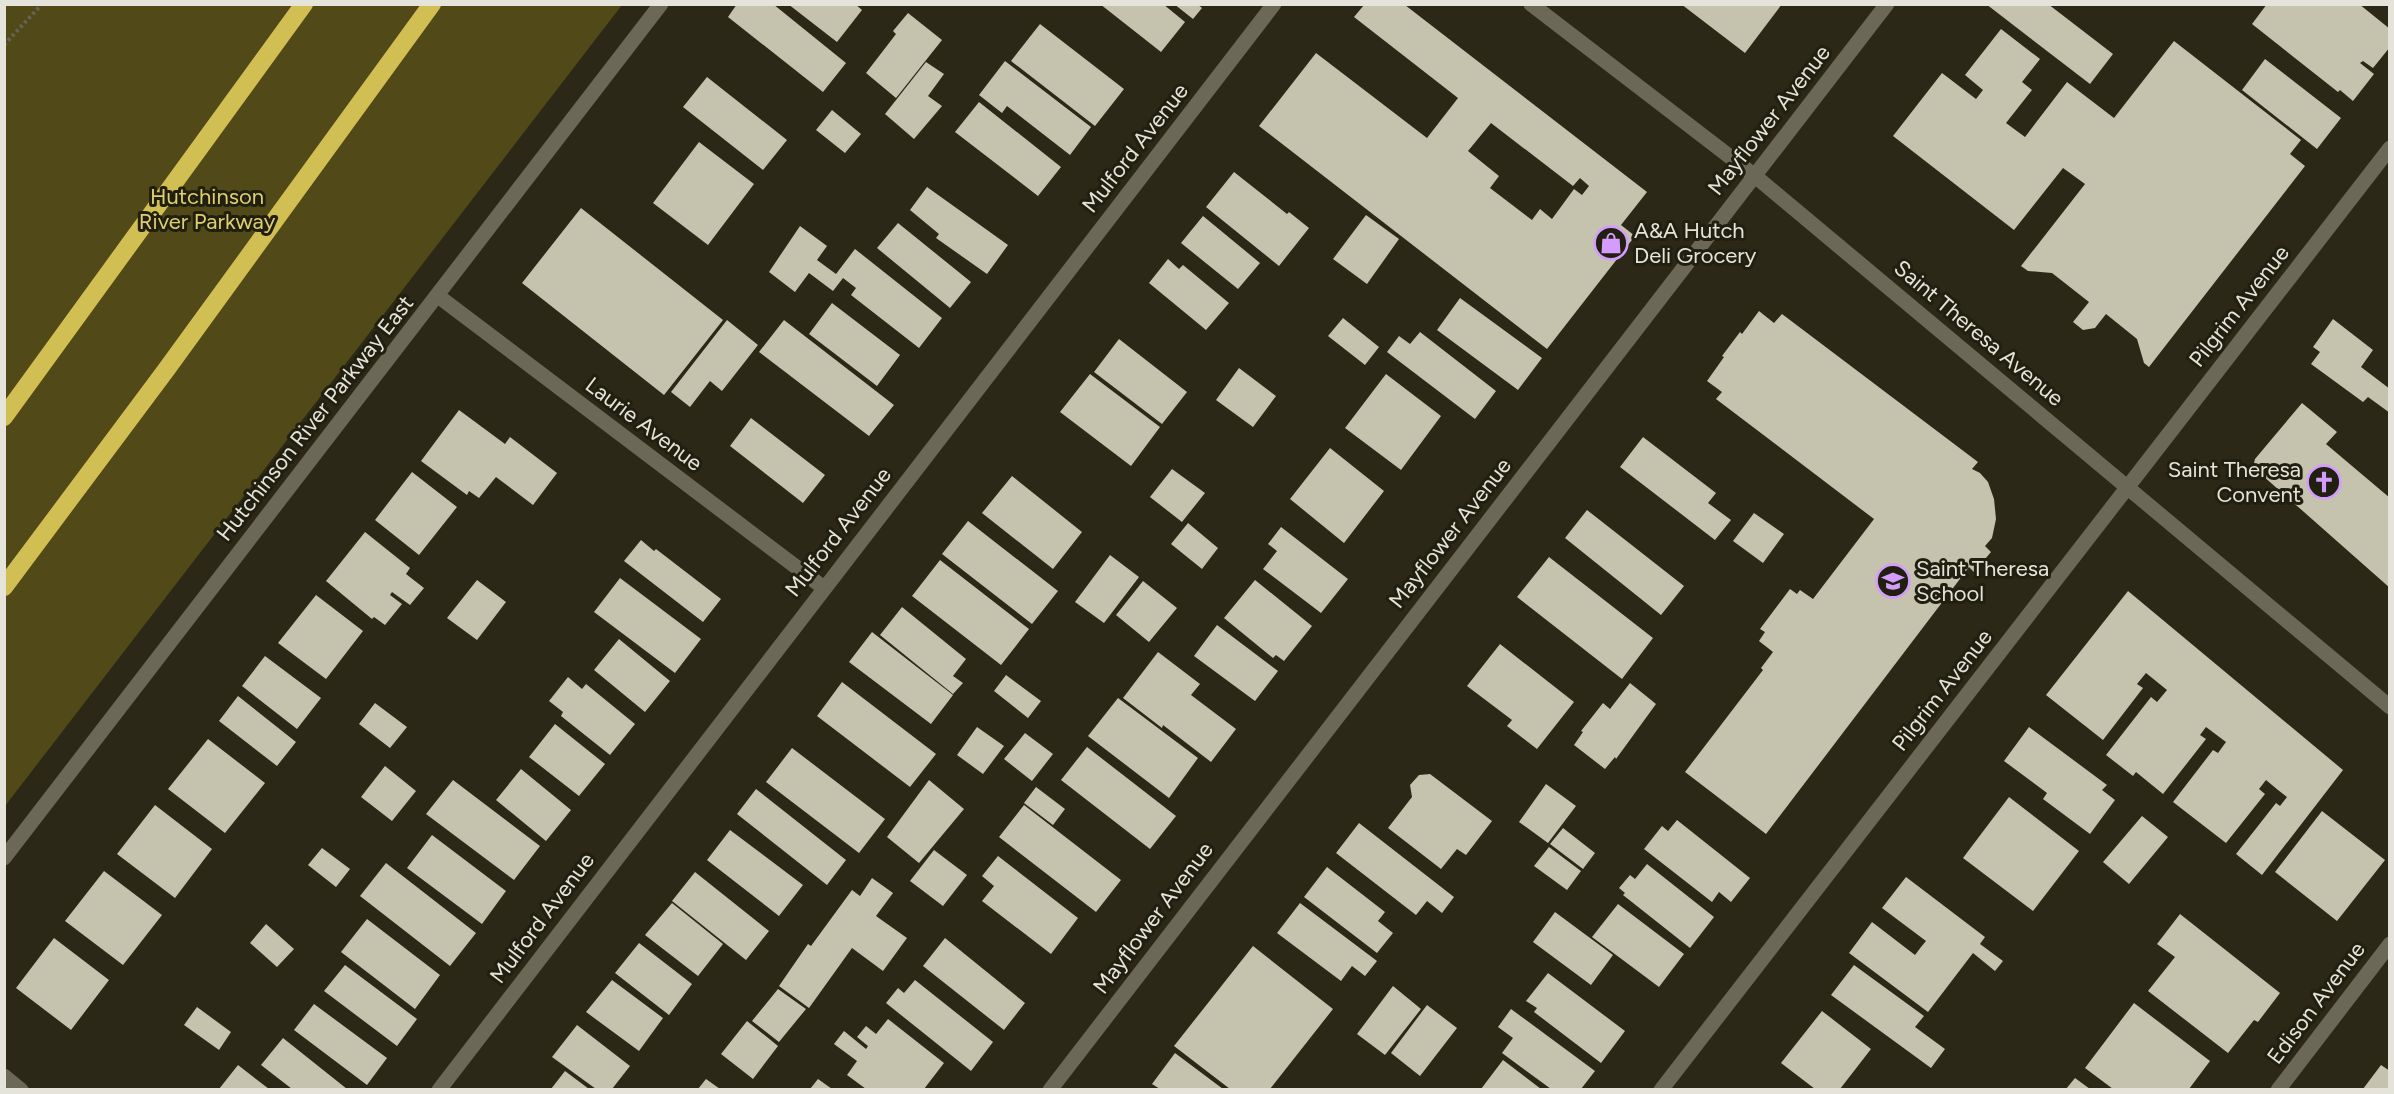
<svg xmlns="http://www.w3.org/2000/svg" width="2394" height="1094" font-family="Figtree,sans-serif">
  <rect width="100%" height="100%" fill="#2b2818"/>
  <path fill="#514918" d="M5,5H622L5,806Z"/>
  <path fill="#c5c2ae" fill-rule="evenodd" d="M737,4H773L846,63L823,92L728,17Z
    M788,4H855L862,10L837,42Z
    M1100,4H1163L1185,22L1161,52Z
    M1174,4H1197L1202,8L1193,19Z
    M1681,4H1782L1745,53Z
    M1986,4H2048L2113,54L2090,84Z
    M2267,4H2359L2390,29V47L2373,68L2363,61L2360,63L2374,74L2353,101L2340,90L2338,92L2252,24Z
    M1364,5H1405L1647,192L1621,225L1635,236L1547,349L1259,126L1316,53L1427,138L1458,98L1354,17ZM1491,123L1573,186L1580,178L1589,186L1582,195L1574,189L1552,219L1540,209L1532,220L1490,188L1499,176L1468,151Z
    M908,13L942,40L896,98L866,73L896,34L893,31Z
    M1040,24L1124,89L1095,126L1011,61Z
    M2001,29L2040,59L2022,82L2032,90L2006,123L2025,137L2067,82L2114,118L2174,41L2301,140L2290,154L2305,166L2149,367L2144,363L2137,339L2106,314L2095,328L2083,330L2073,322L2089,302L2052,273L2028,271L2021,266L2085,184L2063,168L2014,230L1893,136L1942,73L1976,99L1983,90L1965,75Z
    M2265,59L2341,118L2317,149L2242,90Z
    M1005,61L1091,127L1070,155L1007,106L1002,113L979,95Z
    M926,62L944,74L928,96L942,106L914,139L885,114Z
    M707,77L787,140L763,170L683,107Z
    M979,102L1061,167L1038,196L955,132Z
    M832,110L861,134L845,153L816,130Z
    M699,142L754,184L708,245L653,203Z
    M1234,172L1287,214L1289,212L1309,228L1279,266L1206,207Z
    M927,187L1008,245L987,274L936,238L939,234L910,210Z
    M581,208L723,320L664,395L522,283Z
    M1366,215L1399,239L1367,284L1333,259Z
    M1203,216L1260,263L1238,289L1181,243Z
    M898,223L971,282L950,308L877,248Z
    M800,226L827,246L817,260L836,274L855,249L942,318L919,348L851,295L856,288L843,278L833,291L809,273L795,292L769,272Z
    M1168,259L1179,269L1183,265L1229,303L1206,330L1149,283Z
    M1460,298L1542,358L1518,390L1437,330Z
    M832,303L900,355L877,386L809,334Z
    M1759,311L1774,323L1782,314L1978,462L1972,469L1980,473L1988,482L1994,499L1996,519L1992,538L1985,546L1991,552L1974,572L1969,567L1766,834L1685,772L1763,670L1761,668L1773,652L1759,641L1765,632L1760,629L1790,589L1797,594L1800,590L1813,599L1874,519L1716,399L1722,392L1707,381L1724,357L1722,356L1740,332L1742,334Z
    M1343,318L1379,347L1365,365L1328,336Z
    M2333,319L2373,350L2361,367L2390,389V413L2368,397L2363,402L2311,364L2320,352L2313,347Z
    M727,320L758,345L722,391L710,381L690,407L671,392Z
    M784,320L894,405L869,436L759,352Z
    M1420,332L1496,391L1475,419L1387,352L1399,336L1410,344Z
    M1119,339L1187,392L1162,424L1094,372Z
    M1239,368L1276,396L1253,427L1216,400Z
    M1090,374L1160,427L1131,466L1060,412Z
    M1386,374L1441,416L1401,470L1345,428Z
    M2302,403L2337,432L2326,444L2390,498V588L2253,467L2255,459Z
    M459,410L505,444L510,437L557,473L533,505L496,477L479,498L469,491L467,495L421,461Z
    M751,418L825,475L803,503L730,446Z
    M1643,437L1716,493L1708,503L1731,520L1715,540L1620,467Z
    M1330,448L1384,491L1344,543L1290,499Z
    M1172,469L1205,493L1182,522L1150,497Z
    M412,472L457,507L419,555L375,520Z
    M1012,476L1082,532L1053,569L982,513Z
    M1587,510L1684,586L1661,615L1565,538Z
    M1754,513L1784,534L1763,563L1733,541Z
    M968,521L1058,591L1032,624L942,554Z
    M1188,523L1218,548L1202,569L1171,544Z
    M1281,527L1348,579L1321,613L1263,569L1277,551L1268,544Z
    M365,532L410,568L406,574L424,588L410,605L392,592L390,595L402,604L385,625L374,617L372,619L326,581Z
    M641,540L654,551L656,549L721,599L703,622L624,561Z
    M1110,555L1139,577L1104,623L1075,602Z
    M1549,557L1653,638L1622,679L1517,597Z
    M940,560L1029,629L1001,665L912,596Z
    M620,578L701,639L675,673L594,612Z
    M477,580L506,602L477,640L447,618Z
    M1255,580L1312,626L1284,661L1276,655L1273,658L1224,618Z
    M1143,581L1177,608L1149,642L1116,615Z
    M2128,591L2343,770L2262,875L2236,854L2276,803L2280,806L2287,797L2278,790L2266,780L2259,789L2265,794L2226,843L2173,802L2213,750L2218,753L2226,742L2206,727L2200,735L2206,739L2163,794L2136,772L2133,776L2106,755L2151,697L2157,702L2167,690L2146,673L2137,684L2143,688L2103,740L2046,695Z
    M316,595L363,631L326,679L278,643Z
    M902,607L966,659L953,676L963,683L953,694L880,635Z
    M1217,625L1278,671L1255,701L1194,656Z
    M872,632L953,695L931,724L849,662Z
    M619,639L670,681L645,712L594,670Z
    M1500,644L1574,702L1537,749L1507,726L1512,720L1467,686Z
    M1158,652L1200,684L1191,695L1236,729L1211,762L1163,725L1162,728L1123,698Z
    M265,656L321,698L297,729L242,686Z
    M1006,675L1041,701L1028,718L994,691Z
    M568,677L582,689L586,684L635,724L610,755L561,716L563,712L549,701Z
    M842,682L936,754L910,787L817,716Z
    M1630,683L1656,704L1616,759L1615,757L1605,769L1574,745L1583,732L1581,731L1603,703L1610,709Z
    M238,696L296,742L277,766L219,721Z
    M1118,698L1198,758L1169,798L1088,736Z
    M375,703L407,727L390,748L359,724Z
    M555,724L605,764L579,796L529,757Z
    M977,727L1004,746L983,774L957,755Z
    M2029,727L2107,785L2102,790L2115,800L2090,834L2043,799L2047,793L2004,761Z
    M1025,733L1053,754L1032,781L1004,759Z
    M208,739L265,783L225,833L168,789Z
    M1087,747L1176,816L1150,849L1061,780Z
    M792,748L885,819L859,853L766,782Z
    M385,766L416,791L392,821L361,797Z
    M521,769L571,810L546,841L496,800Z
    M1430,774L1492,821L1466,855L1457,849L1441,869L1388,828L1412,797L1410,785L1419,775Z
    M453,780L540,846L514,880L426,814Z
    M929,780L964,809L919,863L887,837Z
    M1546,784L1576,806L1548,843L1519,822Z
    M1036,787L1065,809L1053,825L1024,803Z
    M756,789L846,860L827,885L737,814Z
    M2009,797L2079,851L2033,911L1963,858Z
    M155,805L212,849L175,898L117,854Z
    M1024,805L1121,880L1096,912L999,837Z
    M2322,811L2385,860L2337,921L2275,872Z
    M2142,816L2168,837L2129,884L2103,862Z
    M1677,820L1750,878L1731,902L1719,892L1712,902L1644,849L1662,826L1668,831Z
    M1359,823L1454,897L1442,913L1427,901L1416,915L1336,853Z
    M1563,828L1595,853L1583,869L1550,844Z
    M730,830L803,885L779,916L707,860Z
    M432,835L506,891L482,924L407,868Z
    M1549,847L1581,871L1567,890L1534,866Z
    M322,848L350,869L336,887L308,865Z
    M934,850L967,875L943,906L910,881Z
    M998,856L1078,918L1051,954L982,901L994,886L982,876Z
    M386,863L476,933L450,966L360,896Z
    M1647,864L1714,917L1690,948L1623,895L1625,893L1619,888L1630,875L1635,879Z
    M1327,867L1385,912L1378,921L1393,933L1377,953L1304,897Z
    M104,871L162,915L123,965L65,921Z
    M695,872L769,931L746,960L672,901Z
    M1906,877L1985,937L1980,944L2003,961L1995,971L1973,953L1928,1012L1849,953L1872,922L1915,955L1921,947L1926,941L1882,908Z
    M872,878L893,893L876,916L907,938L883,971L852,948L809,1008L779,986L808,944L811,946L852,890L860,896Z
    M672,903L723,944L698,976L645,935Z
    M1300,903L1377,961L1365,976L1352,966L1341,981L1277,933Z
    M1618,904L1684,954L1659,987L1592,937Z
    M1555,912L1613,955L1591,985L1533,942Z
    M2180,914L2280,993L2258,1022L2254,1020L2228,1053L2148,991L2175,957L2157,944Z
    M367,919L440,975L415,1009L341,952Z
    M266,924L294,949L277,967L250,943Z
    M54,938L109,980L71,1030L16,988Z
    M945,938L1025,1003L1004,1030L923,966Z
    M639,943L692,984L669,1015L615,973Z
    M1253,946L1333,1009L1270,1089H1230L1174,1046Z
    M345,965L417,1019L397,1046L324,991Z
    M1854,965L1924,1016L1915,1027L1945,1049L1931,1068L1831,995Z
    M1548,973L1625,1031L1601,1063L1534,1012L1537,1008L1526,1001Z
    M612,980L663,1018L639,1051L586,1012Z
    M915,980L993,1042L971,1071L886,1003L898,988L904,993Z
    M1393,986L1421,1009L1385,1055L1357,1034Z
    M778,989L806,1009L779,1042L752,1021Z
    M2134,1003L2210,1061L2189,1089H2113L2085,1068Z
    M314,1004L387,1058L367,1085L294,1030Z
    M1427,1005L1457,1028L1420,1076L1391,1053Z
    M197,1007L231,1032L219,1050L184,1025Z
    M1511,1009L1595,1071L1581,1089H1551L1502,1053L1513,1038L1498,1027Z
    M1822,1011L1871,1049L1840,1089H1815L1781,1063Z
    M888,1019L944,1063L924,1089H866L847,1075L857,1061L834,1044L844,1031L866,1049L868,1046L857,1037L866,1026L876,1034Z
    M747,1021L778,1046L753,1079L721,1054Z
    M577,1025L630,1066L612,1089H596L552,1057Z
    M283,1038L347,1089H292L261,1065Z
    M1175,1053L1223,1089H1160L1152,1084Z
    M1503,1060L1541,1089H1481Z
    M238,1065L269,1089H219Z
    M2381,1065L2390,1071V1089H2363Z
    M565,1071L589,1089H551Z
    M2075,1078L2090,1089H2066Z
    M706,1079L720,1089H698Z
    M818,1079L832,1089H810Z"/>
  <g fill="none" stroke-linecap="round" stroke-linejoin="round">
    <path stroke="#646254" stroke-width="4" stroke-dasharray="3 3" stroke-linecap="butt" d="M4,45L42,4"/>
    <path stroke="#6b6857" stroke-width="15" d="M1531,4L1755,176L2390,707
      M438,296L824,588
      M4,858L661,4
      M4,1076L21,1090
      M439,1090L1274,4
      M1050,1090L1887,4
      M1661,1090L2390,148
      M2278,1090L2390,944"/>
    <path stroke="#d1bf54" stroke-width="18" d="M4,417L304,4
      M4,587L166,370L432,4"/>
  </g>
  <defs>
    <g id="shop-ring" transform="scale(1.725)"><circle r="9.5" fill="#211f0f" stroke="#d49cfc" stroke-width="1.5"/><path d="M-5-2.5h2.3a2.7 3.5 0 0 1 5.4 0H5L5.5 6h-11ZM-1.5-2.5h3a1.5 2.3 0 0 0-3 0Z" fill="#d49cfc"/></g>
    <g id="church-ring" transform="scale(1.725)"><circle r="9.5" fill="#211f0f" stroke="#d49cfc" stroke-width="1.5"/><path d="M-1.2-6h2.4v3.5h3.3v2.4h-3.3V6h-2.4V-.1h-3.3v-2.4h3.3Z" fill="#d49cfc"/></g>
    <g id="school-ring" transform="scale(1.725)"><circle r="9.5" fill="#211f0f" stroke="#d49cfc" stroke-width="1.5"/><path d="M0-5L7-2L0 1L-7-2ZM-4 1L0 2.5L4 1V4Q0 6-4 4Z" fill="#d49cfc"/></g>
  </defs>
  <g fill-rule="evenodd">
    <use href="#shop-ring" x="1611" y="243"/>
    <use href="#church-ring" x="2324" y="482"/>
    <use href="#school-ring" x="1893" y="581"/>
  </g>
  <g text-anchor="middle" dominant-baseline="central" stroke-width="6" stroke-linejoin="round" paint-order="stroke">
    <g font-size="22" fill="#e5e4da" stroke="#211f0f">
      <text transform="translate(1769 120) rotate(-52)">Mayflower Avenue</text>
      <text transform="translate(1135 148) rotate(-52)">Mulford Avenue</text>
      <text transform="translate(2239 306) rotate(-52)">Pilgrim Avenue</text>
      <text transform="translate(1979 333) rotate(40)">Saint Theresa Avenue</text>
      <text transform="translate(315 418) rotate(-52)">Hutchinson River Parkway East</text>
      <text transform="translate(644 424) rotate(37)">Laurie Avenue</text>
      <text transform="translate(838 532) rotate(-52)">Mulford Avenue</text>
      <text transform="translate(1450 533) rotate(-52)">Mayflower Avenue</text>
      <text transform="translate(1942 690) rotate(-52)">Pilgrim Avenue</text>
      <text transform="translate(542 918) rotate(-53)">Mulford Avenue</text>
      <text transform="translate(1153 918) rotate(-53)">Mayflower Avenue</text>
      <text transform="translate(2316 1003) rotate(-53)">Edison Avenue</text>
    </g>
    <g font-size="22" fill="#dfcf6f" stroke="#211f0f">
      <text x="207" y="196">Hutchinson<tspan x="207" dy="25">River Parkway</tspan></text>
    </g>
    <g font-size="22" fill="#e5e4da" stroke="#211f0f" text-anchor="start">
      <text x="1634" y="230">A&amp;A Hutch<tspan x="1634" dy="25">Deli Grocery</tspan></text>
      <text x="2301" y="469" text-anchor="end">Saint Theresa<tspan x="2301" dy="25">Convent</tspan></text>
      <text x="1916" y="568">Saint Theresa<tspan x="1916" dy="25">School</tspan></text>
    </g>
  </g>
  <rect width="2394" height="1094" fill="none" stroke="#e5e4da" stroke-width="12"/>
</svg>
